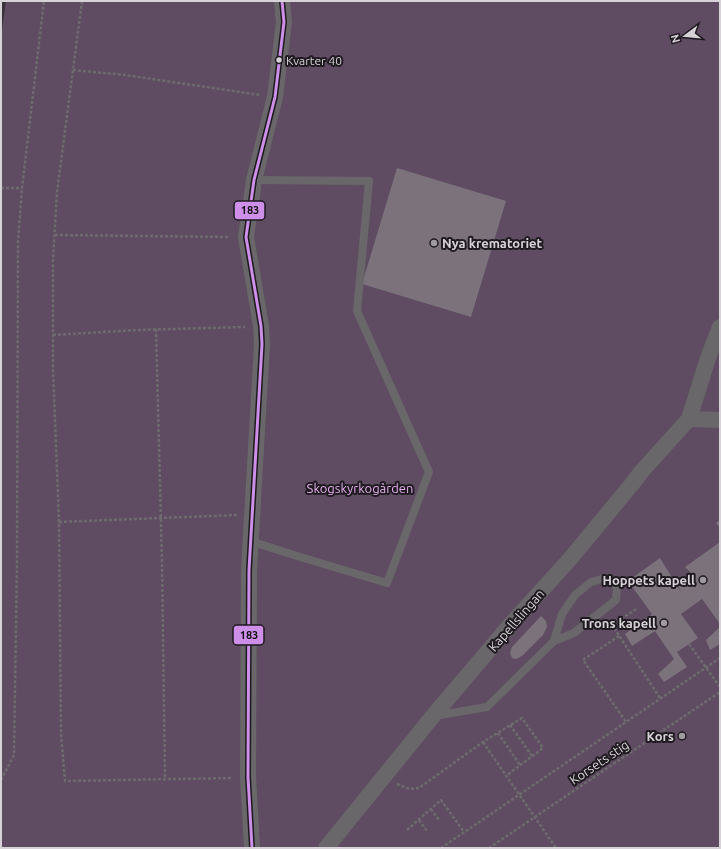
<svg xmlns="http://www.w3.org/2000/svg" width="721" height="849" font-family="Ubuntu,sans-serif">
  <rect width="100%" height="100%" fill="#383338"/>
  <path fill="#5f4c62" d="M6,1H720V848H1V37Z"/>
  <path fill="#7b727c" d="M397,168L506,201L471,317L362,284Z
    M720,520V528L716,523Z
    M720,542V624L702,599L681,614L698,638L677,652L687,667L664,682L658,674L674,659L655,631L632,646L625,634L652,614L628,581L660,558L681,592L678,585L693,575L685,567Z
    M541,616L546,621L547,627L543,635L522,656L516,659L512,658L510,653L512,647Z
    M720,627V644L710,650L706,640Z"/>
  <g fill="none" stroke-linecap="round" stroke-linejoin="round">
    <path stroke="#6d6b6d" stroke-width="2.5" stroke-dasharray="3 2" stroke-linecap="butt" d="M82,1L57,192L53,260V369L59,522L61,734L65,781L233,778
      M73,70L125,75L260,95
      M1,188H22
      M55,235L230,237
      M156,329L162,563L165,779
      M53,335L137,330L245,327
      M59,522L237,515
      M636,609L617,622L614,628L660,698
      M619,636L583,660L626,722
      M689,644L720,687
      M510,725L532,756
      M498,733L520,765
      M483,742L556,848
      M1,780L14,755L17,560L18,241L22,188L44,1
      M397,784L409,789L419,788L483,742L522,718L543,748L506,776
      M431,809L439,820
      M419,820L427,831
      M407,830L441,800L464,832
      M441,848L720,658
      M489,848L720,692"/>
    <path stroke="#696769" stroke-width="8" d="M250,541L297,556L387,583L429,472L357,311L369,181L254,180
      M434,716L487,707L554,641L562,614L575,595L591,582L605,578L613,581L617,588L616,600L574,633L554,641"/>
    <path stroke="#696769" stroke-width="16" d="M689,419L708,358L720,327
      M252,848L248,777L249,570L262,344L261,326L246,237L254,180L275,97L284,22L282,1
      M326,848L433,716L512,623L570,559L632,484L642,471L689,419L720,420"/>
    <g stroke="#1e1a1f" stroke-width="6">
      <path id="bus-1" d="M252,848L248,777L249,570L262,344L261,326L246,237L254,180L275,97L284,22L282,1"/>
    </g>
    <use href="#bus-1" stroke="#ce8fe9" stroke-width="3"/>
  </g>
  <circle fill="#d7d2d8" stroke="#1e1a1f" stroke-width="1.5" cx="279" cy="60" r="3.5"/>
  <g fill="#9f9aa0" stroke="#1e1a1f" stroke-width="1.5">
    <circle cx="434" cy="243" r="4"/>
    <circle cx="703" cy="580" r="4"/>
    <circle cx="664" cy="623" r="4"/>
    <circle cx="682" cy="736" r="4"/>
  </g>
  <g text-anchor="middle" dominant-baseline="central" stroke-width="4" stroke-linejoin="round" paint-order="stroke">
    <g font-size="12" fill="#d7d2d8" stroke="#1e1a1f" text-anchor="start">
      <text x="286" y="60">Kvarter 40</text>
    </g>
    <g font-size="13" font-weight="bold" fill="#d7d2d8" stroke="#1e1a1f" text-anchor="end">
      <text x="442" y="243" text-anchor="start">Nya krematoriet</text>
      <text x="695" y="580">Hoppets kapell</text>
      <text x="656" y="623">Trons kapell</text>
      <text x="674" y="736">Kors</text>
    </g>
    <g font-size="13" fill="#e3aeec" stroke="#1e1a1f">
      <text x="360" y="488">Skogskyrkogården</text>
    </g>
    <g font-size="13" fill="#d7d2d8" stroke="#1e1a1f">
      <text transform="translate(516 620) rotate(-49)">Kapellslingan</text>
      <text transform="translate(599 762) rotate(-34)">Korsets stig</text>
    </g>
  </g>
  <g stroke="#1e1a1f" stroke-width="1.5">
    <rect x="234" y="201" width="31" height="19" rx="4" fill="#ce8fe9"/>
    <rect x="233" y="625" width="31" height="20" rx="4" fill="#ce8fe9"/>
  </g>
  <g font-size="11" text-anchor="middle" font-weight="bold" fill="#111">
    <text x="250" y="214">183</text>
    <text x="249" y="639">183</text>
  </g>
  <rect width="721" height="849" fill="none" stroke="#d7d2d8" stroke-width="4"/>
  <g transform="translate(685 36) rotate(254)" stroke="#1e1a1f" stroke-width="3" paint-order="stroke">
  <path d="M0-3L7 15L0 10L-7 15Z" fill="#d7d2d8"/>
  <text y="-6" font-size="11" font-weight="bold" text-anchor="middle" fill="#d7d2d8">N</text>
  </g>
</svg>
